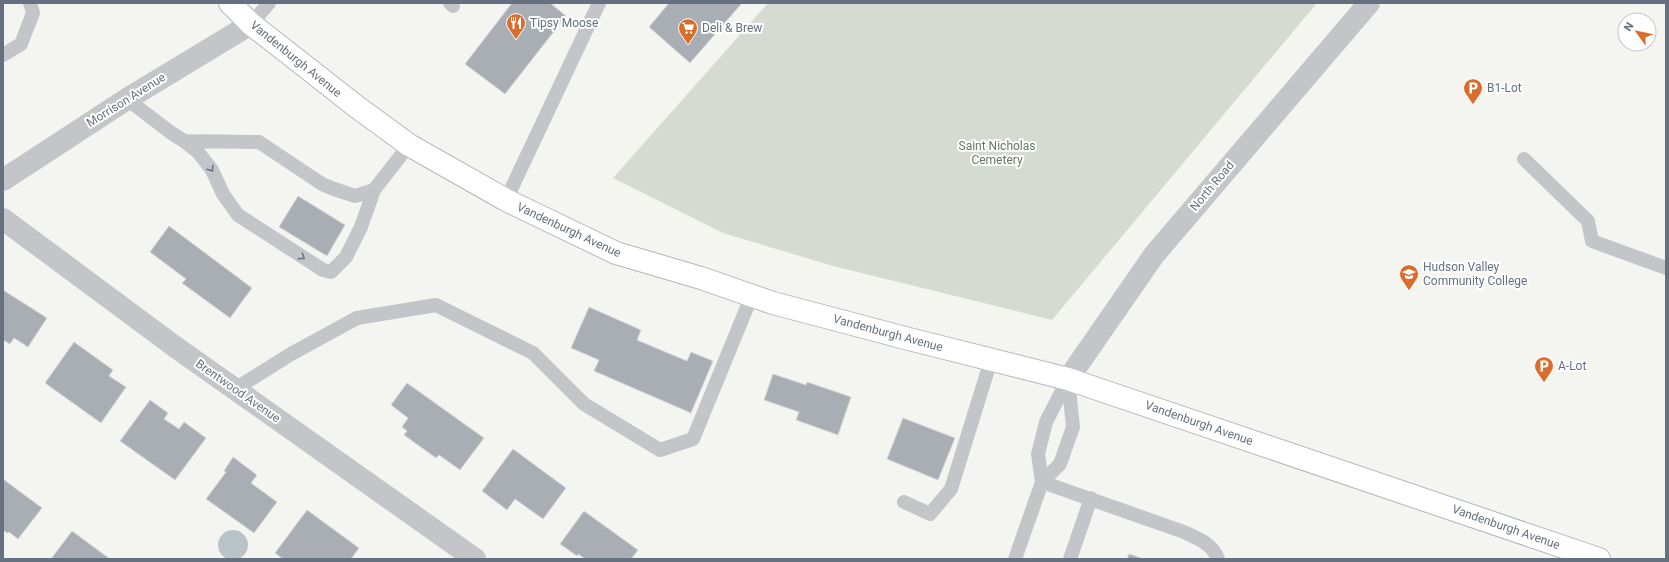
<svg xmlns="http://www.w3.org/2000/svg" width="1669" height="562" font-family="Roboto,sans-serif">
  <rect width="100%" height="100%" fill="#f4f5f1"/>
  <path fill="#d5dbd2" d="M768,3H1317L1052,320L833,266L723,233L613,178Z"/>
  <path fill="#bac3c8" d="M218 545a15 15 0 1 1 30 0a15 15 0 1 1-30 0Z"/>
  <path fill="#a9aeb5" stroke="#d6d6d4" d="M512,3H550L566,16L505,94L465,64Z
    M669,3H742L690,63L649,27Z
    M298,196L345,225L327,256L279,227Z
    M169,226L252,288L230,318L182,283L186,279L150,252Z
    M3,290L47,318L28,347L14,338L10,344L3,340Z
    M589,307L641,330L637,340L687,361L691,352L713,361L691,413L594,371L599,360L571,348Z
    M74,342L113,370L109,376L126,387L101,423L45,383Z
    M773,374L806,385L807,382L851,397L838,435L796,420L799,412L764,400Z
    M407,383L484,438L460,470L439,455L436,458L404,435L407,431L402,427L408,418L391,405Z
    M150,400L168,413L164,419L179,429L184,422L206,438L175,480L120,441Z
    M903,418L955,438L938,480L887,459Z
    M513,449L566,488L543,519L515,499L507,510L482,491Z
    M233,457L257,475L251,483L277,502L254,533L206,499L226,472L224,471Z
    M3,479L42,508L18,539L9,532L7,533L3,530Z
    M307,510L359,548L351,559H283L275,553Z
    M584,511L638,550L631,559H585L578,554L577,556L560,544Z
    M72,531L110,559H51Z
    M1129,554L1144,559H1127Z"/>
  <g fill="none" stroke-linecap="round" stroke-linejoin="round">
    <g stroke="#b3b6bb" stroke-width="24">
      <path id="primary" d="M230,3L251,24L357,107L409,145L506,200L616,253L701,278L773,303L909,339L1068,379L1599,559"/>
    </g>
    <path stroke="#c3c5c9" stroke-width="14" d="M450,3L453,6
      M251,24L269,3
      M3,55L21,44L33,13L30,3
      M127,99L170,132L184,141L259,142L322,184L334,189L355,196L374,190L409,145
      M184,141L198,152L212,170L223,194L238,215L323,270L331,272L346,257L361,227L374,190
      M1524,159L1588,221L1592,241L1666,268
      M506,200L599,3
      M1068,379L1073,427L1060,464L1042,482L1038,454L1046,422Z
      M235,389L291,354L357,318L436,305L533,353L584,404L660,450L693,439L752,295
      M904,502L930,514L951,489L991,360
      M1015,559L1042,482L1184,532C1198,539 1212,543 1218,559
      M1070,559L1091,498"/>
    <path stroke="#c3c5c9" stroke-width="22" d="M3,219L174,346L475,559
      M1068,379L1154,255L1369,3"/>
    <path stroke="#c3c5c9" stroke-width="22" d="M3,180L127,99L251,24"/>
    <use href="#primary" stroke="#fff" stroke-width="22"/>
  </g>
  <defs><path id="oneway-chevron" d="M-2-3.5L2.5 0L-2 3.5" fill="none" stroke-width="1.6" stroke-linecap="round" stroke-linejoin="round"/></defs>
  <g stroke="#6a7485">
    <use href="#oneway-chevron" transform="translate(211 169) rotate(57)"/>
    <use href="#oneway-chevron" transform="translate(302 257) rotate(34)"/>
  </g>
  <defs>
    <g id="restaurant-pin" transform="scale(1)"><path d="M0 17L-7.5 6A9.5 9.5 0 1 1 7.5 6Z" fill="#da6d2c" stroke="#fff"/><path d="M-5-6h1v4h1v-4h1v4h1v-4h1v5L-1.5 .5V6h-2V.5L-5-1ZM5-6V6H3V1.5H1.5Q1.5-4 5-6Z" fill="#fff"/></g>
    <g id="supermarket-pin" transform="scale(1)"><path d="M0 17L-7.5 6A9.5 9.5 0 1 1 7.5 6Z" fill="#da6d2c" stroke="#fff"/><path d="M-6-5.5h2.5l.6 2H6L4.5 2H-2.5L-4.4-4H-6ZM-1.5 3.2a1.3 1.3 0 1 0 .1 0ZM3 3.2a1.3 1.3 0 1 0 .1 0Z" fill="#fff"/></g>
    <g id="parking-pin" transform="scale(1)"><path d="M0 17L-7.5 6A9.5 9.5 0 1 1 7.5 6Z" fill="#da6d2c" stroke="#fff"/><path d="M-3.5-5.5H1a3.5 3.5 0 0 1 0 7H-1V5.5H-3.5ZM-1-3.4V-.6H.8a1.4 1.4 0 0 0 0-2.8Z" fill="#fff"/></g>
    <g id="university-pin" transform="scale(1)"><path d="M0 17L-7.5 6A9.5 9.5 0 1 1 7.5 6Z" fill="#da6d2c" stroke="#fff"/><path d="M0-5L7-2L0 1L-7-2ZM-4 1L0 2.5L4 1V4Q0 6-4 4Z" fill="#fff"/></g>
  </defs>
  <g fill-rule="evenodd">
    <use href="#restaurant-pin" x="516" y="23"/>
    <use href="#supermarket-pin" x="688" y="28"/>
    <use href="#parking-pin" x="1473" y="88"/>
    <use href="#university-pin" x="1409" y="274"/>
    <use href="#parking-pin" x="1544" y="366"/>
  </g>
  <g text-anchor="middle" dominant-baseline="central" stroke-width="4" stroke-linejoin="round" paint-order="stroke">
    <g font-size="12" fill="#657081" stroke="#fff" text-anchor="start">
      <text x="530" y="23">Tipsy Moose</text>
      <text x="702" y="28">Deli &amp; Brew</text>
      <text x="1487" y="88">B1-Lot</text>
      <text x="1423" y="267">Hudson Valley<tspan x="1423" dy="14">Community College</tspan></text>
      <text x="1558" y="366">A-Lot</text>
    </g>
    <g font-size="12" fill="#657081" stroke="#fff">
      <text transform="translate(296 59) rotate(39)">Vandenburgh Avenue</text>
      <text transform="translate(126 100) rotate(-32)">Morrison Avenue</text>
      <text transform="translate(1212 186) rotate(-50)">North Road</text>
      <text transform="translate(569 230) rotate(25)">Vandenburgh Avenue</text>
      <text transform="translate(888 333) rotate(15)">Vandenburgh Avenue</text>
      <text transform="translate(238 391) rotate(35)">Brentwood Avenue</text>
      <text transform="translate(1199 423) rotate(19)">Vandenburgh Avenue</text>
      <text transform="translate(1506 527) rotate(19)">Vandenburgh Avenue</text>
    </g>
    <g font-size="12" fill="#657864" stroke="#fff">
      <text x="997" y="146">Saint Nicholas<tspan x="997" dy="14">Cemetery</tspan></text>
    </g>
  </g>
  <rect width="1669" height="562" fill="none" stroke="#657081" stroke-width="8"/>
  <g transform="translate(1637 32) rotate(303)"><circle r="19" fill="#ffffff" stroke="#c1c6cd"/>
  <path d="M0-3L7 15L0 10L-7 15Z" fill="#da6d2c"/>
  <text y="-6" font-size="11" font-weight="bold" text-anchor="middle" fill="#657081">N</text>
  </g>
</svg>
